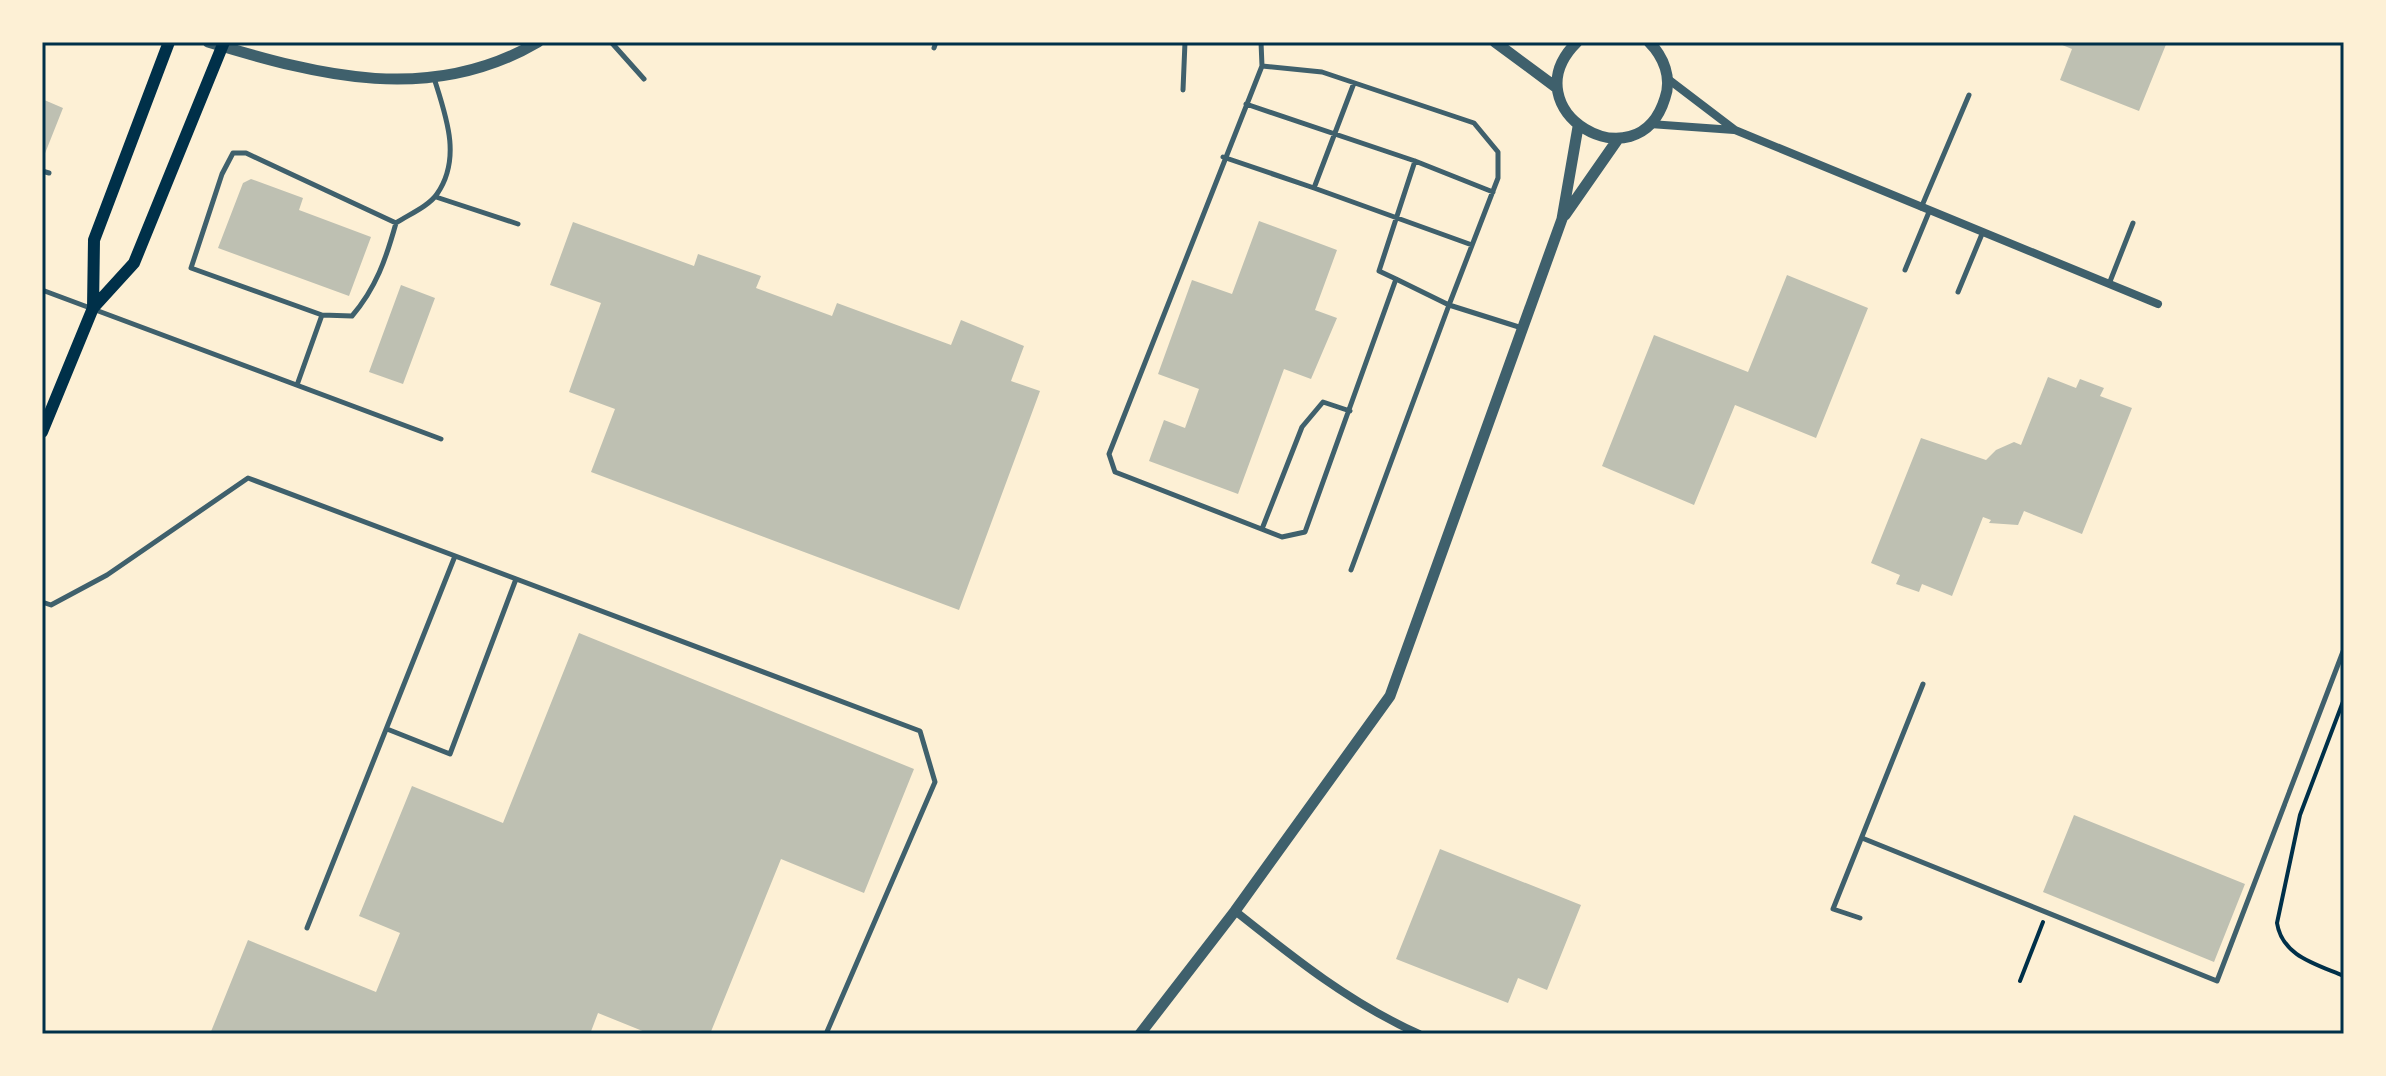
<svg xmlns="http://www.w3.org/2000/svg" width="2386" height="1076" font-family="'PT Sans Narrow',sans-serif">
  <rect width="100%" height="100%" fill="#fdf0d5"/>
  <path fill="#bec0b2" d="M2055,42H2167L2139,111L2060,80L2072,49Z
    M42,99L63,108L42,161Z
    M251,179L303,198L299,210L371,237L349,296L218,248L243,183Z
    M1259,221L1337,250L1315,310L1337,318L1311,379L1284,369L1238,494L1149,461L1164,420L1185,428L1199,389L1158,374L1192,280L1232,294Z
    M573,222L694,266L698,254L761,276L756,288L832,316L837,303L951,345L961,320L1024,346L1011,381L1040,391L959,610L591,472L615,409L569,392L601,303L550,285Z
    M1787,275L1868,308L1816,438L1735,405L1694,505L1602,466L1654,335L1748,372Z
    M401,285L435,298L403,384L369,372Z
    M2048,377L2076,388L2080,379L2104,388L2100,396L2132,408L2082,534L2024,511L2018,525L1989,523L1991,520L1983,517L1952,596L1922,584L1919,592L1896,584L1900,575L1871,563L1921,438L1986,460L1996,450L2014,442L2021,445Z
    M579,633L914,769L864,893L781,859L710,1034H650L598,1013L590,1034H210L248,940L376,992L400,933L359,916L412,786L503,823Z
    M2074,815L2245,884L2214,962L2043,892Z
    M1440,849L1581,905L1547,990L1518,978L1508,1003L1396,959Z"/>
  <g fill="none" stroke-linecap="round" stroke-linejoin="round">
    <path stroke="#003049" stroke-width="4" d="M2344,699L2300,815L2277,923C2282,956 2316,964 2344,976
      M2020,981L2043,922"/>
    <path stroke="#3f606c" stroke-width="5" d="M611,42L644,79
      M1261,42L1262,66
      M934,48L936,42
      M1354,83L1314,188L1472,245
      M1183,90L1185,42
      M1246,104L1415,161
      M1223,157L1314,188
      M42,171L49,173
      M436,197L518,224
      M1921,208L1969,95
      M1905,270L1929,212
      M1396,279L1379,271L1415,161L1493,192
      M2109,284L2133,223
      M42,290L441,439
      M1958,292L1982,234
      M322,315L352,316C376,288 386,259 396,223
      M297,385L322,315L191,268L222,174L233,153H246L396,223C408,215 429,206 437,194C462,158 446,116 434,78
      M1262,529L1302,427L1323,402L1350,411
      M1351,570L1449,305L1396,279L1305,532L1282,537L1128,477L1115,472L1109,454L1262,66L1322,72L1474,123L1498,152V178L1449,305L1522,328
      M42,602L51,605L107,575L248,478L920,731L935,782L826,1034
      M387,729L450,754L516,579
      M1862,838L2217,981L2344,649
      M1860,918L1833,909L1923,684
      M307,928L455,556"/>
    <path stroke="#3f606c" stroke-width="8" d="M1668,79L1735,130L2158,304
      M1650,124L1734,130
      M1235,911C1294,958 1350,1003 1419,1034"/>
    <path stroke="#3f606c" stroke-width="11" d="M208,42C320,76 431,105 538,42
      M1495,42L1557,88
      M1577,42C1508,110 1638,187 1665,98C1672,78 1664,57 1649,42
      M1565,215L1618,139
      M1140,1034L1235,911L1390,696L1562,219L1578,127"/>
    <path stroke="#003049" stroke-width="12" d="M93,308L94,240L169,42
      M42,432L93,308L134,263L224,42"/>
  </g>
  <rect width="2386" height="1076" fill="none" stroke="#fdf0d5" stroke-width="88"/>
  <rect x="44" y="44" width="2298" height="988" fill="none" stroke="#003049" stroke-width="3"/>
</svg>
